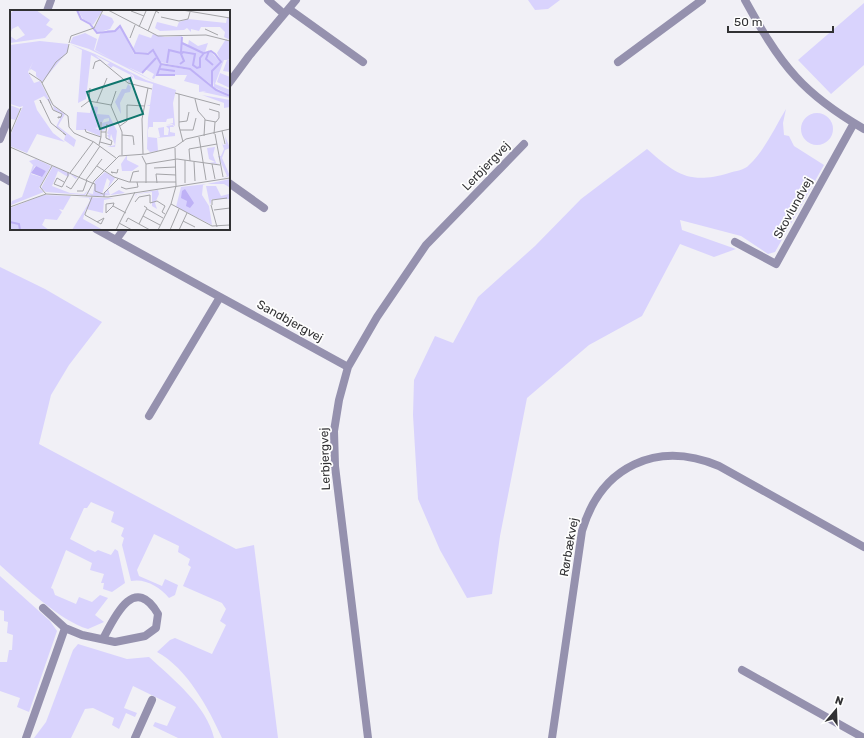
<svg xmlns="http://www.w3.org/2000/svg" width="864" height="738" font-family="Rubik,sans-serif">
  <rect width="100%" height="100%" fill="#f1f0f6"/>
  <path fill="#d9d3fd" d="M528,0H560L548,9L535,10Z
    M864,3V65L831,94L798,60Z
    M786,109L783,123L784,135L789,136L794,146L824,165L775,252L768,254L741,236L680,220L682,230L736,249L714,257L680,244L642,316L589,345L527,398L500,536L492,594L467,598L440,550L418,499L413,415L414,380L435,336L453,343L478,297L535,246L581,199L647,149C676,174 689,185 729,173C735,171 745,170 749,165C765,150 775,127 786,109Z
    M801 129a16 16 0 1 1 32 0a16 16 0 1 1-32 0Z
    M0,267L45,289L102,322L69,365L51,395L39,444L236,549L254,545L278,738H222C209,709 187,668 157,652L170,640L175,638L212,654L226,625L220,621L226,609L222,603L183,586L191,567L188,565L190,559L178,552L179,546L154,534L137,570L139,576L162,586L165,579L178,585L175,595L169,598C160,587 145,578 131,581L122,545L124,538L121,536L124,528L111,522L114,512L91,502L87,508H84L70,539L95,552L98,550L111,555L115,549L118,551L125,583L112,592L103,589L104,583H101L104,574L90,570L92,563L66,550L51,588L53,589L55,595L76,604L79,597L92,602L100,595L108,598L95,615L104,622L88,629C60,621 23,585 0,565Z
    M0,576L50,621L57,631L29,712L17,707L20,698L0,691V662H7L9,650H12L13,635L7,633L8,622L4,621V611L0,610Z
    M78,644L127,659L149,657C172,678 207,706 214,738H178L153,726L155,722L167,726L176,707L133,686L124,708L137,713L135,717L126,713L119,729L112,725L114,718L93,708L85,709L71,738H34L46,722L73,650Z"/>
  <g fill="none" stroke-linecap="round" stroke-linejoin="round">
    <path stroke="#9591ae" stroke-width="8" d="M268,0L284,14
      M745,0C760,27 775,54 796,77C815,98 840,115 864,129
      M289,9L363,62
      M47,11L51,0
      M618,62L702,0
      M229,83L249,56L296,0
      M0,139L11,112
      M0,176L11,182
      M229,183L264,208
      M96,229L348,367
      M116,240L124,229
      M735,242L776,264L854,123
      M149,416L220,297
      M43,608L65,628L82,635L115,642L145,636L156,628L158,614C134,573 114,618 103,639
      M742,670L864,738
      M26,738L65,628
      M135,738L152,700
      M368,738L335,466L334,431L339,400L348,367L377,317L426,245L524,144
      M552,738L582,531C601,466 657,440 719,466L864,547"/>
  </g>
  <g text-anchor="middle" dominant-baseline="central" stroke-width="3.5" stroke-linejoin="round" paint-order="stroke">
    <g font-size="12" fill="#313133" stroke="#fefefe">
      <text transform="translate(486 166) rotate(-46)">Lerbjergvej</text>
      <text transform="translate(793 208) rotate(-61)">Skovlundvej</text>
      <text transform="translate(290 321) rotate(29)">Sandbjergvej</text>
      <text transform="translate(325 459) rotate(-92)">Lerbjergvej</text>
      <text transform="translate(569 547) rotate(-80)">Rørbækvej</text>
    </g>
  </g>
  <g transform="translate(10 10)">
    <rect width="220" height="220" fill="#f1f0f6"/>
    <path d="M4,0H26L40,10L36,15L43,19L35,28L0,33V26L6,30L15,25L8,16L2,19L0,24V4ZM68,0H93L83,15L73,9ZM92,4L102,8L104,12L100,19L87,23L84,19ZM217,8H220V30L214,27L215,22L210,17H191L189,21L181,19V22L177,18L174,20L150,21L145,18L147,12L167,17L169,12L178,9L216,13ZM110,16L124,44L137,45L143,41L151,55L180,60L220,88L193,82L196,81L189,82V75L174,71L177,65H146L144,69L142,68L144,64L135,59L131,63L118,57L145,72L79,39L60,33L63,27L75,23L87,29L84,40L100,48L85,40L88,30L90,24L98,20L106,21ZM129,24L141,28L143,24L155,27L172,26V32L178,35L179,30L188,36L198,33L195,42H201L210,52L201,61L202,75L180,59L150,52L144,40L137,43H125L123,39ZM216,29L220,32V49L217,50H220V62L213,61L217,50H214L205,74L220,80V85L204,77L202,63L205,57L212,53L207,43ZM30,31L58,34V41L32,72L26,66V62L21,59L19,61L23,52L18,62L24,73L30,71L42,95L34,86L24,91L27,100L43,123L55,132L27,124L17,143L0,136V126L13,96L10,97L0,94V35ZM60,34L85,44L136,70L166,80L163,93L165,116L162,114L156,115L163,113V108L157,109L156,112H143V117H139L138,120V127L147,128L150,127L148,118L154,117V125H158L159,119L156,116L163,115L164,117H160V122L165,123V126L147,128L148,141L140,142L137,139L138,108L140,96L136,95H140L143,74L125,69L123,65L120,63L123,67L120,73L118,72L121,65L103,56L101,58L97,54L100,53L85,45L96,54L81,45L76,89L68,93L72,40ZM210,63L220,67V78L207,72ZM118,74L121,77L120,82L115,83L110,93L111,104L105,92L112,79H116ZM192,85L220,90V97L214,98V93ZM0,95L10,99L6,110L1,109ZM43,96L55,104L48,116L66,130L64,137L54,130L56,124L46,117L52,104L44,100ZM82,96L88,97L87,104L99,105L107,121L105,137H97L105,135L101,124L100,129L96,128H99L97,125H99L97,123L100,116L96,114L95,120L92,121V113L99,111V108L94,109L90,117L85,118L90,120V126L76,120H66L67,102L80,103ZM215,126L220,138L215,140L212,148L220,166L213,168L217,166L208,146H211L214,139L211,131L213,135L216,134ZM205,137L203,145L206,153L209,154L199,153L205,152L199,149L197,138ZM117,145V150L129,156L122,161H112L111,154ZM26,149L41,156L29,178L34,182L1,195L2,191L12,187L23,155L19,151ZM25,156L36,161L31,167L21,164ZM43,156L67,167L66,169L60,164L58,167L48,161L42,176L60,183L74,184L78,180L75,185L36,182L31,178ZM95,162L105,168L98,178L100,171L97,168L92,184L95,182L99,184L96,181L98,179L100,185L109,180L115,183L101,185L88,186H82L78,184L81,177L78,183L83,184L85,171ZM220,169V189H202L200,195L196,176H206L211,186L219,184V177L214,174H197ZM196,174L193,175L192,185L199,196L202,215L166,197L171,177ZM148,180L149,184L145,193L147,199L142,196V182L127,184L125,187L126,184ZM34,185L61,186L53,200L49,199L52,202L47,210L35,209L32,215L39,220H0V198ZM66,187L104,188L94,190L93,203L76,199L73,209L93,220H62L80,191L79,188Z" fill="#d9d3fd" fill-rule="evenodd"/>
    <path d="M26,156L36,161L32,167L21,163ZM175,179L184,193L180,198L176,196L177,191L171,188L172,181Z" fill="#beb1f6"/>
    <path fill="none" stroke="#beb1f6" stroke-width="2" d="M67,0L71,9L80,14L87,23L105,21L110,16L125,43L138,44L143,40L151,54L180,59L206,80L220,86M172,33L193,43M199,41L196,49L203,55M171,42L172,27M157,53L159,40L171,43M151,54L147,65H165M170,54L174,51L171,44L173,42L185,44L183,55L187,58L190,57V48L194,43L201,41L205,44L211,52L202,61V77M150,59L165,61M132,63L146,48M0,212L9,214L10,220"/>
    <path fill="none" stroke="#a4a4a8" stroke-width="1" d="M98,0L148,26L196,25L220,31M172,0L220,8M121,1L134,6M151,7L169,11L178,9L180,2M129,17L136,1M195,19L208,25M138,21L146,1L149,3M120,28L125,15M59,33L61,26L84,18L93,0M83,59L85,52L90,50L118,73L142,79M19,63L31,71L43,95L58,106L59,117L64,123L84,132L106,148M32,73L46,52L57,43L59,34M106,81L101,96L112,122V145M165,83L210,95M169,84V116L173,132M38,89L43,100L52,104L51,107L48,108V107H51M185,89L188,101L195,109L194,126M79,91L101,95M87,92L97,68M31,93L30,90L41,113L56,125L53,123M71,97L79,91L80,78M195,110L206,112L209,108V102L199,99M169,112L177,111L179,102M110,116L117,111V95L135,96M75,119L76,122L91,127L89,135M170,120H183L186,108M212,121L215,134M91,122H96L97,114M0,124L11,98M204,124L205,112M205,124L213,167M112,125L123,126L124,135M91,127V112M189,127L196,170M90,132L101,135L102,131L96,128V122M0,137L82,173M133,144L132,109L138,78M132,146L136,154V173M175,150V173M180,151L179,139L207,134M184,152L185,171M136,154L167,149L210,155M202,154L205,169M87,156L104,167L119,172H166M144,158L166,157M60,163L83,132M103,163L101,162L107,163L108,159M76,170L92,149M54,172L47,168L44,174L52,177L58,166V162M120,172L123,162L129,161M82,173L85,174V181L93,184M147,173L146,164L166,165M56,176L61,179L90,136M111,177L116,179L128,177L127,172M67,181H73L77,170M36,184L30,177L42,156M76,186L84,171L109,146L136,144L165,137L176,129L220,119M82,187L75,204V205L91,214L94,208L87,212M94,187V183L108,169M125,192L129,187L140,185V193L147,191L155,196L152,202L155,204M161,194L202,216L220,215M201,195L207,217M202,195V190L217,188M103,196L96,203V194L104,193L103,196L116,203M0,197L36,184L98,187L220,168M137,199L153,208M204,200L220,198M133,206L150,215M173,211L185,217M116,212L118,208L140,220M109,213L122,220M129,214L137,198L134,196M106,220L125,182M148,220L161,194L166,176L165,138M160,220L169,199M169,220L177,203"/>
    <path fill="#0f766e" fill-opacity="0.15" stroke="#0f766e" stroke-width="2" d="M120,68L133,104L90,119L77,82Z"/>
    <rect width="220" height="220" fill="none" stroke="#313133" stroke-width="2"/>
  </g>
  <g transform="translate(836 710) rotate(19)" stroke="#fefefe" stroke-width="3" paint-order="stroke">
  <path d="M0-3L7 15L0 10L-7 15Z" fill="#313133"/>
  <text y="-6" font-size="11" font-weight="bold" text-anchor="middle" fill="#313133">N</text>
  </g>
  <path d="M728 26v6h105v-6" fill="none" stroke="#313133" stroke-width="2"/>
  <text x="734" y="26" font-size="12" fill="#313133" stroke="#fefefe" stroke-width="3" paint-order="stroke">50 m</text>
</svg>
